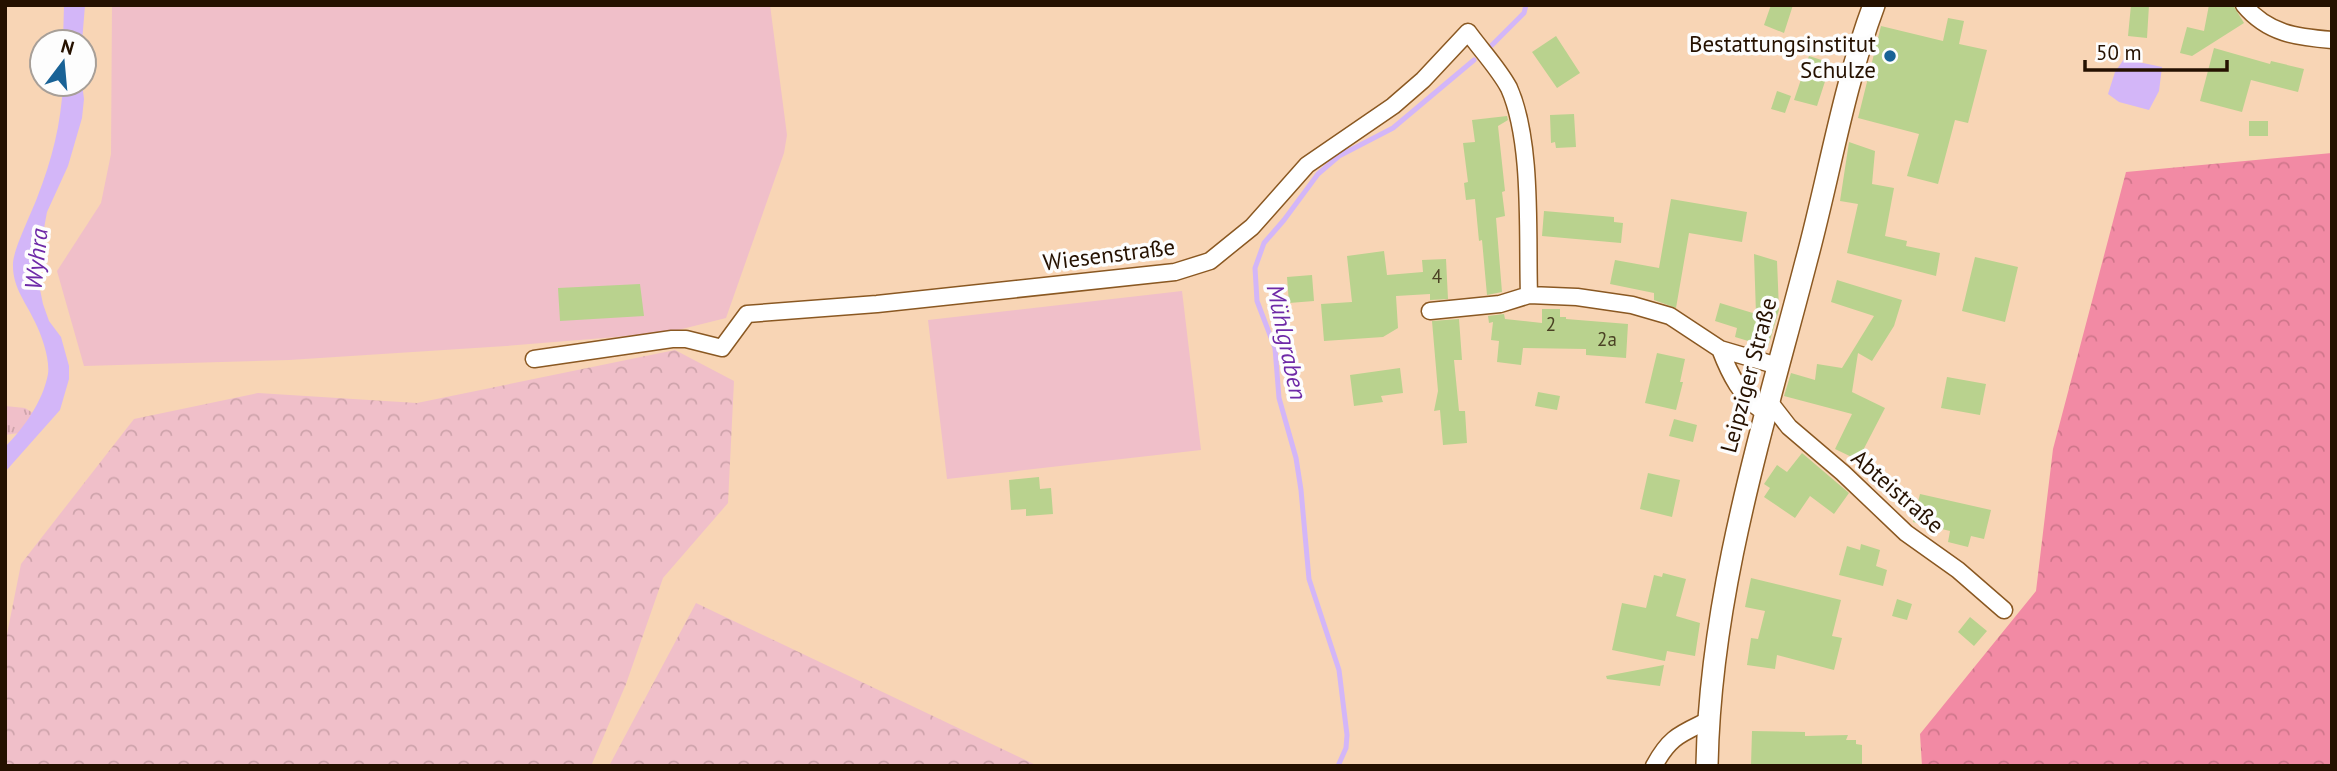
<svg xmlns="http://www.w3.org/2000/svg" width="2337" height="771" font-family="'PT Sans',sans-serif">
  <defs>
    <pattern id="grass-tufts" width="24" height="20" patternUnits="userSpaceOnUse" patternTransform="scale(1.75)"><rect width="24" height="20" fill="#f0bfc9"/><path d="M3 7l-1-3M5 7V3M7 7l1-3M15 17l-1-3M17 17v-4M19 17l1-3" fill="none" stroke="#cea3ab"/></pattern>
    <pattern id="forest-crowns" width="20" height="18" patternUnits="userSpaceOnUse" patternTransform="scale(1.75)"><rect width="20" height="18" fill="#f28aa4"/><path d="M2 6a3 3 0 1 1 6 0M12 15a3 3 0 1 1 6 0" fill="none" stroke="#cf768b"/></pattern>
    <pattern id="park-crowns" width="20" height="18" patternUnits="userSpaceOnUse" patternTransform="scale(1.75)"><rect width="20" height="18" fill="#f0bfc9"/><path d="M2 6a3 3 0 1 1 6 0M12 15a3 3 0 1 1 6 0" fill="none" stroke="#cea3ab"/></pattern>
  </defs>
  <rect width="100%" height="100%" fill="#f8d5b5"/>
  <path fill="url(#grass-tufts)" d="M5,406L25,408L33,413L19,433L5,435Z"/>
  <path fill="url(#forest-crowns)" d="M2332,153V766H1922L1920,734L2036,591L2053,449L2126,172Z"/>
  <path fill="url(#park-crowns)" d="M675,350L734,381L728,503L663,578L626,684L591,766H5V644L21,564L134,419L258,393L417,403Z
    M696,603L1038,766H609Z"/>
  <path fill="#f0bfc9" d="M112,5H770L787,135L784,153L726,318L666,333L506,346L289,360L84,366L57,271L101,203L111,154Z
    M1182,291L1201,450L947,479L928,320Z"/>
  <path fill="#d3b6f8" d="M64,5H85L82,42H63Z
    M2124,59L2162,67L2159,91L2149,110L2119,102L2108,94L2115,72Z
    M63,84H82L84,99L82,118L68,166L47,212L38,261V280L43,304L49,321L61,337L69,366V379L60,410L5,472V447C24,428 43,401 48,374C50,359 42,336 35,322C26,302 12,287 13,263C14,248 31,214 37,198C52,160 61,124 63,84Z"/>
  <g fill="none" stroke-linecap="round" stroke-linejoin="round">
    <path stroke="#d3b6f8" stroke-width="5" d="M1492,45L1524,13L1526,5
      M1338,766L1346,748L1347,735L1339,670L1309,579L1301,490L1296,458L1279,398L1275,348L1257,301L1255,268L1264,243L1284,220L1318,174L1339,156L1393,128L1474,60"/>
  </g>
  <path fill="#b9d28e" d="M1771,5H1793L1784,33L1764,25Z
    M2131,5H2149L2147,38L2128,36Z
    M2209,5H2233L2244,23L2192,56L2180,53L2187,27L2204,31Z
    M1948,18L1964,21L1959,44L1987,50L1968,123L1955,120L1938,184L1907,176L1919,134L1858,118L1881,26L1943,41Z
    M1556,36L1580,73L1557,88L1532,52Z
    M2214,48L2270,64L2271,61L2304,69L2298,92L2251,80L2242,112L2200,101Z
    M1809,56L1831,63L1817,106L1794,100Z
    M1777,91L1791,96L1785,113L1771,109Z
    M1574,114L1576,147L1556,148L1555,142L1551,143L1550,115Z
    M1507,116L1508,120L1498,126L1505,191L1502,192L1505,216L1496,218L1502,292L1487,295L1482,240L1479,241L1475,199L1466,200L1464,183L1468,182L1463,143L1475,142L1472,120Z
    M2249,121H2268V136H2249Z
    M1849,142L1875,151L1872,184L1894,188L1885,236L1907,241L1906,246L1940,253L1936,276L1847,253L1858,204L1840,201Z
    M1671,199L1747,212L1742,242L1689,233L1676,308L1654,300V293L1610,284L1615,260L1659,268Z
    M1544,211L1614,217V222L1623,223L1621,243L1542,236Z
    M1384,251L1387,275L1423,272L1422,260L1446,259L1448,299L1430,300V294L1396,296L1398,328L1383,337L1324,341L1321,304L1352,302L1347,256Z
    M1754,254L1777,261L1779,310L1768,347L1735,337L1737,328L1715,321L1720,303L1756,314Z
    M1975,257L2018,267L2005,322L1962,311Z
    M1312,275L1314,301L1289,303L1287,277Z
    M1837,280L1902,300L1894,326L1872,361L1858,353L1852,392L1885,408L1858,460L1835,449L1852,414L1784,396L1791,373L1815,380L1817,364L1842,368L1874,316L1831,302Z
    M640,284L644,316L560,321L558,288Z
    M1542,309H1560V317H1566V319L1628,324L1626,358L1586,355V349L1523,348L1521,365L1497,362L1499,341L1491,340L1493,322L1489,323L1488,316L1504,314L1505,319L1542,323Z
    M1459,319L1462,360H1454L1459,411H1465L1467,443L1443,445L1440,410L1434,411L1438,391L1432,321Z
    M1657,353L1685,359L1680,382H1683L1676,410L1645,403Z
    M1400,368L1403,393L1381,396L1383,402L1354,406L1350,375Z
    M1947,377L1986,384L1980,415L1941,408Z
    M1538,392L1560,396L1557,410L1535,406Z
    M1674,419L1697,425L1693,442L1669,436Z
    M1802,453L1849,493L1834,514L1810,496L1795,518L1764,497L1770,488L1764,484L1777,465L1787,472Z
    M1648,473L1680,480L1672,517L1640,509Z
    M1039,477L1040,489L1051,488L1053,514L1026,516V509L1011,510L1009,480Z
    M1920,494L1991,510L1984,539L1971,536L1968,547L1948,542L1950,531L1913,522Z
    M1861,544L1880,550L1876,566L1887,570L1883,586L1839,575L1847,546L1860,550Z
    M1663,573L1686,579L1676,616L1700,623L1695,656L1667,651L1665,661L1612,650L1622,603L1646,608L1654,575L1662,577Z
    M1751,578L1841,600L1832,636L1842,638L1834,670L1777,655L1775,669L1747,665L1751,638L1758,639L1765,611L1745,607Z
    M1897,599L1912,604L1907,620L1892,616Z
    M1970,617L1987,631L1974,646L1958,632Z
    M1664,665L1660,686L1607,679L1606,676Z
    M1752,731L1805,732V736L1848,735L1846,740H1856V744L1862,745V766H1751Z"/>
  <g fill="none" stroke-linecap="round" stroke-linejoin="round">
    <g stroke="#8a5822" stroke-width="19">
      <path id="minor" d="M2244,5C2268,34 2297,37 2332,40
        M1430,311L1500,304L1529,295L1577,297L1632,305L1670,316L1720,349L1778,366
        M1720,349C1730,375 1741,397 1764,412
        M534,359L672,339H686L722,348L747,314L877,304L1175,272L1210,261L1252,227L1307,165L1393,106L1423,80L1468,32C1481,50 1499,69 1509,88C1533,142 1527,235 1529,295
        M1768,400L1789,427L1843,473L1906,533L1958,570L2004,610
        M1654,766C1670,736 1681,734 1709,720"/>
    </g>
    <g stroke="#8a5822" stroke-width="24">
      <path id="tertiary" d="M1707,766C1710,593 1763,428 1806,262C1829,177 1843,88 1874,5"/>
    </g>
    <use href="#minor" stroke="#fff" stroke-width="16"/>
    <use href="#tertiary" stroke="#fff" stroke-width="21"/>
  </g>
  <circle fill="#196296" stroke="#fdfdfd" stroke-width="2.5" cx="1890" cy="56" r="7"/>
  <g text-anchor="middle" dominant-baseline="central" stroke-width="7" stroke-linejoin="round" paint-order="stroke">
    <g font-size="19" fill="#4a4124">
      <text x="1437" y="276">4</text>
      <text x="1551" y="324">2</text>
      <text x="1607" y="339">2a</text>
    </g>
    <g font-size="23" fill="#251100" stroke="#fdfdfd" text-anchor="end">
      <text x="1876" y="43">Bestattungsinstitut<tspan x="1876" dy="26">Schulze</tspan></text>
    </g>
    <g font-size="23" fill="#251100" stroke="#fdfdfd">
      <text transform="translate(1109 254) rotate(-7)">Wiesenstraße</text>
      <text transform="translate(1748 375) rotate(-75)">Leipziger Straße</text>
      <text transform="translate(1898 491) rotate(41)">Abteistraße</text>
    </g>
    <g font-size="24" font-style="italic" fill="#6e29a7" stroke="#fdfdfd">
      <text transform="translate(36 259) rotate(-84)">Wyhra</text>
      <text transform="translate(1287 342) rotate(78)">Mühlgraben</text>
    </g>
  </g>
  <rect width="2337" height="771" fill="none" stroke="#251100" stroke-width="14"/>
  <g transform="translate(63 63) rotate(16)"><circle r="33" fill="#fdfdfd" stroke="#a79f98" stroke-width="2"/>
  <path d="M0-5L12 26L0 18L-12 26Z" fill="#196296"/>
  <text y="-10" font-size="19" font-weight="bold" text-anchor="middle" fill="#251100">N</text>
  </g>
  <path d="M2085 60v10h142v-10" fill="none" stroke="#251100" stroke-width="3.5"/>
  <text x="2096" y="60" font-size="21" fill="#251100" stroke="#fdfdfd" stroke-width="5" paint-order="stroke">50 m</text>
</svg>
